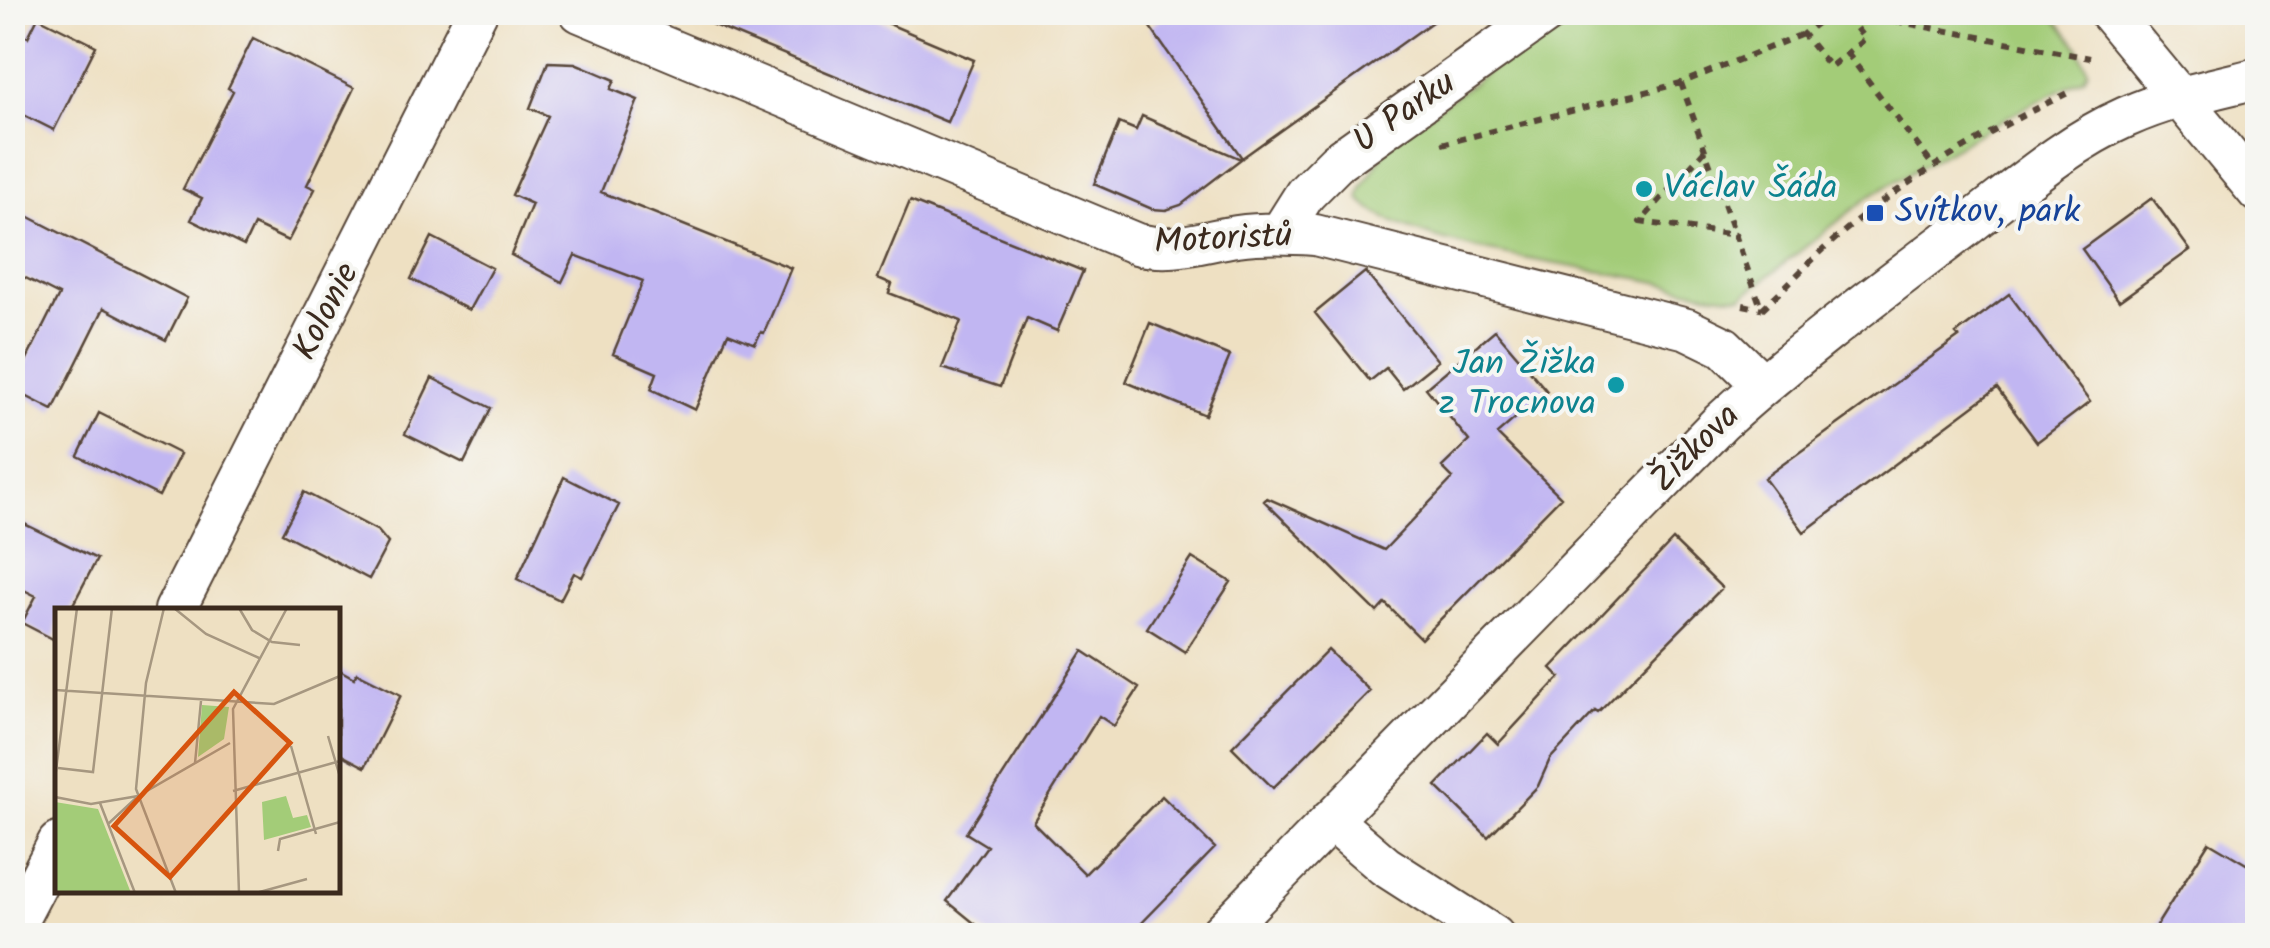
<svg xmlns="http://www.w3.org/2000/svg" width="2270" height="948" font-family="Kalam,sans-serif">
  <rect width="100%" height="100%" fill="#f6f6f2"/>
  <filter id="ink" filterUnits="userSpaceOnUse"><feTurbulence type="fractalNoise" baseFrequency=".01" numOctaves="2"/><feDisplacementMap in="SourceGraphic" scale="20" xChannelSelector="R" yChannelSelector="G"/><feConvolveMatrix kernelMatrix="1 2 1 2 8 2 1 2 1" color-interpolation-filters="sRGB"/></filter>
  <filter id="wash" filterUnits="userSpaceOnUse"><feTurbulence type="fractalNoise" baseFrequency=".0048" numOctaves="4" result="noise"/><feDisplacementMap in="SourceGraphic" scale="40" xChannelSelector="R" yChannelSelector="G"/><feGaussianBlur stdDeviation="2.25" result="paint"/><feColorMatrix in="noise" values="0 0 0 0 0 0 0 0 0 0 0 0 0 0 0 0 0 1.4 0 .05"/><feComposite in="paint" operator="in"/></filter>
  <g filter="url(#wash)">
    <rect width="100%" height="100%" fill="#eee0c2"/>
    <path fill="#a3cc78" stroke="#6f7b4b" stroke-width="2.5" d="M1571,13H2051L2077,45L2088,70L2084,78L2016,112L1870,196L1743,296C1709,297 1671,284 1637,278C1573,266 1400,245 1359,199L1362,188L1391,141Z"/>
    <g id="blocks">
      <path fill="#c1b6f2" d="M682,12H861L974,60L947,122Z
        M1171,12H1446L1242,158L1150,27Z
        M38,17L96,46L54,130L12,109V29L28,37Z
        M253,38L354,88L307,185L315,189L288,241L254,225L244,246L191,220L202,198L183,189L233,91L228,88Z
        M548,62L575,63L615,80L611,89L638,100L601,192L791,268L764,333L761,332L755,344L728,333L695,410L651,389L657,373L613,354L643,281L575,255L562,282L511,255L532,204L512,195L548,116L530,108Z
        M1142,116L1241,159L1181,205L1166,210L1152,209L1094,184L1119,123L1136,130Z
        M2152,198L2190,250L2119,301L2082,249Z
        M910,201L1083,271L1057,331L1027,318L1000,387L942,368L961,321L889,293L892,284L878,278Z
        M12,208L187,298L166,340L104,308L53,410L12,389L59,295L12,271Z
        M432,237L492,268L469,310L411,279Z
        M1365,272L1438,361L1403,389L1386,368L1370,381L1315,313Z
        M2009,294L2090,402L2037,442L1997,388L1804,532L1764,478L1959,337L1956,334Z
        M1150,323L1230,356L1205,415L1126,382Z
        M1495,330L1547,391L1497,434L1561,497L1421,639L1385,603L1377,612L1264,501L1267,498L1384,550L1453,478L1442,467L1469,441L1426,388Z
        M432,378L491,408L464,463L405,434Z
        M99,413L180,454L159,496L78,456Z
        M564,477L619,505L582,577L574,573L560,600L517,579Z
        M304,492L378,531L388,543L369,579L282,533Z
        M12,518L97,559L70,610H58L55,640L22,623L36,596L12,584Z
        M1673,540L1722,588L1598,713L1595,711L1550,759L1538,786L1488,837L1436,786L1487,733L1498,744L1560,677L1551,668Z
        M1192,558L1231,582L1185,652L1147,628Z
        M1328,650L1370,691L1273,788L1232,747Z
        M1083,651L1139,688L1114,726L1099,716L1033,822L1085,874L1162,796L1215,848L1129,936H990L947,901L987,846L966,833Z
        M338,669L354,678L357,673L401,695L365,767L338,753Z
        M2209,842L2258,871V936H2150Z"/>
    </g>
  </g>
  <g filter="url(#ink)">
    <use href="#blocks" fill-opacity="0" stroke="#564537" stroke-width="2.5"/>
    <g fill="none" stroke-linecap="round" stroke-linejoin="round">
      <g stroke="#564537" stroke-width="44">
        <path id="street" d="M580,12L1137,244C1174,253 1201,241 1237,236C1263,232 1288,233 1315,235L1687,329L1724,347L1762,384
          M2109,12L2258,192
          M1281,232L1305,194L1337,162L1548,12
          M175,610L477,12
          M1331,820L1385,866L1494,936
          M12,931L58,843
          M1218,936L1720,423C1797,353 1881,291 1964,228C2015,189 2067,143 2126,117C2168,98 2213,89 2258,78"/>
      </g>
      <path stroke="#564537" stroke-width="6" stroke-dasharray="8 8" stroke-linecap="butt" d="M1830,12L1803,34L1830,67L1865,39L1843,12
        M1848,12L2090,58
        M1847,53L1934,167
        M1681,83L1761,307
        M1442,144L1681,83L1803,34
        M1705,150L1640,222L1736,235
        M1743,305L1762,309
        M1762,309C1792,281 1820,250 1852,225C1917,172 1993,129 2068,93"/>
      <use href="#street" stroke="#fff" stroke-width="40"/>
    </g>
  </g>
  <g fill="#0f9aa8" stroke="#f6f6f2" stroke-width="4">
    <circle cx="1644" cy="189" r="10"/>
    <circle cx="1616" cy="385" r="10"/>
  </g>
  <rect fill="#1a4fb4" stroke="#f6f6f2" stroke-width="4" x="1865" y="203" width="20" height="20" rx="5"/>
  <g text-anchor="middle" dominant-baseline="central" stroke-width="8" stroke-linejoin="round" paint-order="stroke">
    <g font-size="35" fill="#3b2a1e" stroke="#f6f6f2">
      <text transform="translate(1405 113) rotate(-35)">U Parku</text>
      <text transform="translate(1223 240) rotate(-3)">Motoristů</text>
      <text transform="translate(327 312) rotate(-63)">Kolonie</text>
      <text transform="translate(1696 449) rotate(-45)">Žižkova</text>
    </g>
    <g font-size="35" fill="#0d838f" stroke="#f6f6f2" text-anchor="start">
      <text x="1664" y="189">Václav Šáda</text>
      <text x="1596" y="365" text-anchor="end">Jan Žižka<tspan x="1596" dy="40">z Trocnova</tspan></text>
    </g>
    <g font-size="35" fill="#164399" stroke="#f6f6f2" text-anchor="start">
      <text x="1895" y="213">Svítkov, park</text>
    </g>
  </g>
  <g transform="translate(55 608)">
    <rect width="285" height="285" fill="#eee0c2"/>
    <path d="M147,97L174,99L169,131L143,149ZM231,188L238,210L252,207L256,219L209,232L207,194ZM0,194L43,201L76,285H0Z" fill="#a3cc78"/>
    <path fill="none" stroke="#a69780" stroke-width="2.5" d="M109,0L91,75L81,181L121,285M119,0L151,26L204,50M184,0L197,22L217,34L245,37M0,82L219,96L285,68M273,128L285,169M236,138L261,226M140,155L146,93M3,160L38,164L57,0M0,170L22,0M178,183L285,153M0,189L36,196L83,188L175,135M45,195L80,285M53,216L81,190M223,243L225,231L285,214M184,285L178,101L232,0M201,285L252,271"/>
    <path fill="#d7540e" fill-opacity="0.15" stroke="#d7540e" stroke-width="5" d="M179,84L235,135L115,269L59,218Z"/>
    <rect width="285" height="285" fill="none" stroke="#3b2a1e" stroke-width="5"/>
  </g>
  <rect width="2270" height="948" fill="none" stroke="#f6f6f2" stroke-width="50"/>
</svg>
